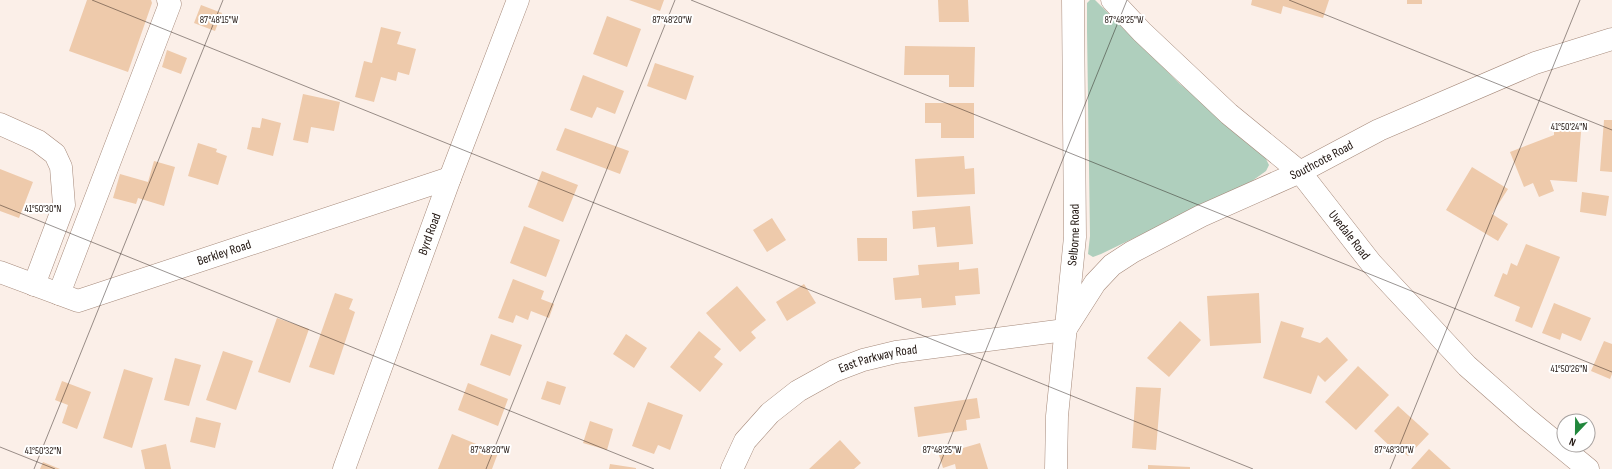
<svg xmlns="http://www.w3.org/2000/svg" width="1612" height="469" font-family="'Sofia Sans Condensed',sans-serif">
  <rect width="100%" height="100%" fill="#fbefe8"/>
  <path fill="#afcfbd" d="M1090,0H1095L1180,84L1264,155L1269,165L1266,171L1252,181L1101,254L1093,257L1088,254L1090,236L1087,31V3Z"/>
  <path fill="#eecaab" d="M87,0H151L152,3L128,72L69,51Z
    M629,0H664L660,11Z
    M938,0H968L969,22H939Z
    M1252,0H1329L1323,18L1283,6L1281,14L1251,5Z
    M1407,0H1422V4H1407Z
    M201,5L222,13L215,31L194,23Z
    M607,16L641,29L627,67L593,54Z
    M381,27L401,32L397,44L416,49L409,75L398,72L396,81L381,77L374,102L355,97L364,61L372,63Z
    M905,46L975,47L974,87H949V75H904Z
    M167,50L187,58L181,74L162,67Z
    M655,63L694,76L686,100L647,86Z
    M583,75L624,91L615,114L597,107L592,118L570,110Z
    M303,94L340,102L334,131L311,127L308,143L293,140Z
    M925,103H974V138H941V123H925Z
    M262,118L281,123L273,156L247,149L252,127L260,128Z
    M1604,120H1612V172L1600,171Z
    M565,128L629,151L620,174L556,150Z
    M1554,130L1581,132L1577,182L1550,180L1554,191L1539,197L1533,183L1524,187L1510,152L1554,135Z
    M198,143L217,149L216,152L227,156L218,185L188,176Z
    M964,156L965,169L974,168L975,194L917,197L915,159Z
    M154,161L175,167L164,206L138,198L136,204L113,198L120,174L148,182Z
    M1472,167L1508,189L1492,214L1508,224L1498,241L1446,210Z
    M0,169L33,182L19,218L0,211Z
    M542,171L578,185L563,222L528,207Z
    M1582,192L1609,196L1606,216L1580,212Z
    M970,206L973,244L937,247L935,227L913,229L912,211Z
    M772,218L786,240L767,252L753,230Z
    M524,226L560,240L546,277L510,263Z
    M857,238H887V261H858Z
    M1526,244L1560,257L1532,328L1515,321L1520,307L1494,296L1503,273L1507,275L1511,263L1517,266Z
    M959,262V270L978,268L980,294L955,296L956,305L922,308L921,298L895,300L893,278L919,275L918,265Z
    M513,279L544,291L541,299L554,304L549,318L531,311L528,320L516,315L513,323L498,318Z
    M804,284L816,303L787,321L776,302Z
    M737,286L766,320L751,332L756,338L740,352L706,313Z
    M335,293L353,299L349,309L355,312L334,375L309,367Z
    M1259,293L1261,343L1210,346L1207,296Z
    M1554,303L1591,318L1581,341L1562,333L1560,340L1542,333Z
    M277,318L309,329L290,383L258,372Z
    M1180,321L1201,340L1169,377L1147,358Z
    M1281,321L1304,328L1301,337L1320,343L1327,337L1348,360L1325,382L1318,375L1311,394L1263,378Z
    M699,331L721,349L714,357L723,364L700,392L670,367Z
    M491,334L522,345L510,376L480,365Z
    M626,334L647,348L634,368L613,354Z
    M1604,341L1612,344V374L1610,379L1591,371Z
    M223,351L253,361L236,410L206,400Z
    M175,358L201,365L189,406L164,400Z
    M1358,366L1389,395L1356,430L1325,402Z
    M124,369L153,378L132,448L103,438Z
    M62,381L91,392L77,429L62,423L68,405L55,400Z
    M547,381L566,387L560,405L541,399Z
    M468,383L508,399L498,426L458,410Z
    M1136,387L1161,388L1156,450L1132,448Z
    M977,398L980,418L966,420L967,430L918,437L914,407Z
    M648,402L683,415L670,450L658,445L654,454L632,446Z
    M1398,406L1429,434L1408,456L1398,447L1395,451L1374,431Z
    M196,417L221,423L215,448L190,442Z
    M590,421L613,429L607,450L583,443Z
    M452,434L498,453L492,469H438Z
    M840,440L861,463L854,469H809Z
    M980,443L988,469H956L955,464L943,468L939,455Z
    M166,444L171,469H145L141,450Z
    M1429,449L1451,469H1411Z
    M43,462L60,469H40Z
    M610,464L636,468V469H609Z
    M1148,465L1190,467V469H1148Z"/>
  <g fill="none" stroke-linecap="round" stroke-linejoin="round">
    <g stroke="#a68a7b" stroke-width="23">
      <g id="minor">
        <path id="s1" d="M1112,0L1142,32L1229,114L1300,172L1371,263L1467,366L1526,418L1588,469"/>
        <path d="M0,124L38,141L55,154L61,167L64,205L34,285"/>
        <path id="s2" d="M0,272L78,301L450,178"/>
        <path d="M59,294L170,4L168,0"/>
        <path id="s3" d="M1065,330L1095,283L1112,265L1132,252L1201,216L1300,172L1379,130L1535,63L1612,39"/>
        <path id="s4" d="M344,469L450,178L518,0"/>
        <path id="s5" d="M732,469L745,441L770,413L798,391L834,371L863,360L896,352L1065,330"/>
        <path id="s6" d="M1056,469L1057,416L1075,237L1073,0"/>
      </g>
    </g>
    <use href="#minor" stroke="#fff" stroke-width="22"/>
  </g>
  <path fill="none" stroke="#201510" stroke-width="1" stroke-opacity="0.45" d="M92,0L1253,469M691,0L1612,372M1289,0L1612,130M0,205L654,469M0,447L55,469M34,469L223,0M486,469L675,0M938,469L1127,0M1390,469L1580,0"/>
  <g text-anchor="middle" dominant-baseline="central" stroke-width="4" stroke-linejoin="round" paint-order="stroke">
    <g font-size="13" fill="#201510" stroke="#fff">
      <text stroke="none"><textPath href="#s3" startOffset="315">Southcote Road</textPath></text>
      <text stroke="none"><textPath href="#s4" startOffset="250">Byrd Road</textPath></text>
      <text stroke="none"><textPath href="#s6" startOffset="235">Selborne Road</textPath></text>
      <text stroke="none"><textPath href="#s1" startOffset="335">Uvedale Road</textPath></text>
      <text stroke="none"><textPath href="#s2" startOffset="237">Berkley Road</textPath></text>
      <text stroke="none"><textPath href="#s5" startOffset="191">East Parkway Road</textPath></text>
    </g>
  </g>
  <g font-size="10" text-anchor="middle" fill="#201510" stroke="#fff" stroke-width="4" stroke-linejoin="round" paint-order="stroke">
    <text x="219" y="23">87°48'15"W</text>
    <text x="672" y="23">87°48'20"W</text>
    <text x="1124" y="23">87°48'25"W</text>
    <text x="1569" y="130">41°50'24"N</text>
    <text x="43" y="212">41°50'30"N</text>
    <text x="1569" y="372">41°50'26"N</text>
    <text x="490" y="453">87°48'20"W</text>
    <text x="942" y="453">87°48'25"W</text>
    <text x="1394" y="453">87°48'30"W</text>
    <text x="43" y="454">41°50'32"N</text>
  </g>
  <g transform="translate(1576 433) rotate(202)"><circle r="19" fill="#ffffff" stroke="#a6a19f"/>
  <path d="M0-3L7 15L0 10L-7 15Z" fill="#21873c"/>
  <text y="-6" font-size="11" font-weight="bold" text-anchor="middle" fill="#201510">N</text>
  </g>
</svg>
